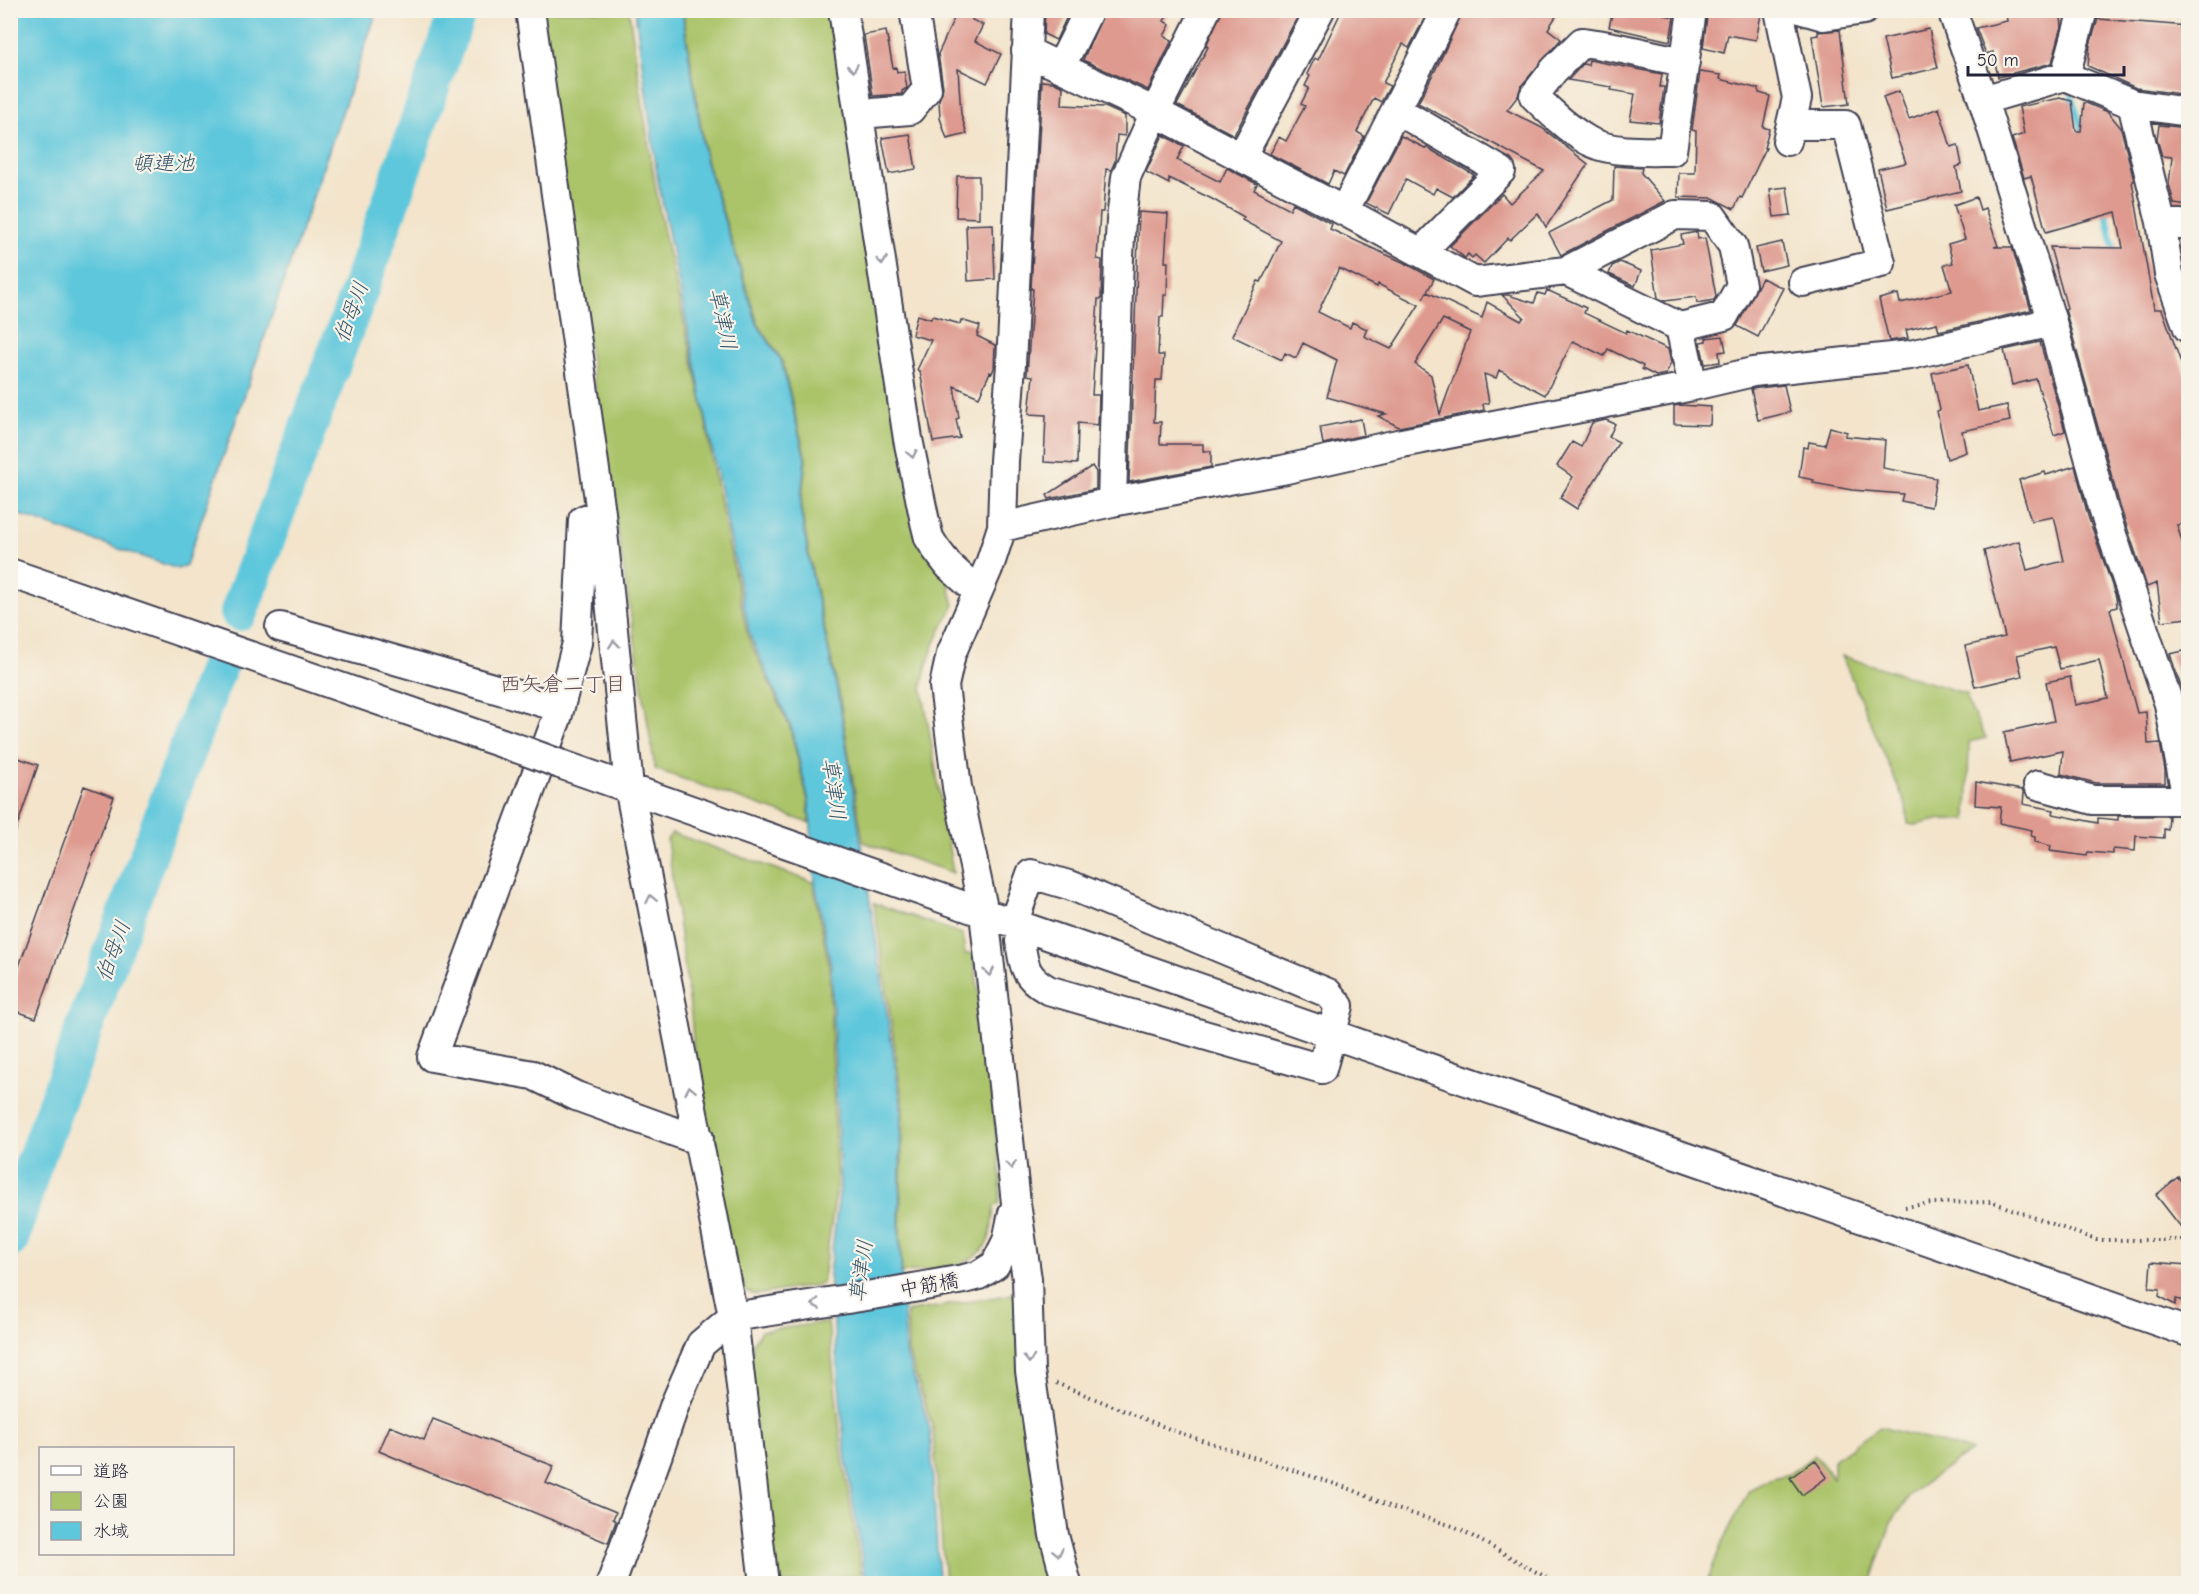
<svg xmlns="http://www.w3.org/2000/svg" width="2199" height="1594" font-family="'Comic Neue','Klee One',sans-serif">
  <rect width="100%" height="100%" fill="#f7f3e8"/>
  <filter id="ink" filterUnits="userSpaceOnUse"><feTurbulence type="fractalNoise" baseFrequency=".0167" numOctaves="2"/><feDisplacementMap in="SourceGraphic" scale="12" xChannelSelector="R" yChannelSelector="G"/><feConvolveMatrix kernelMatrix="1 2 1 2 8 2 1 2 1" color-interpolation-filters="sRGB"/></filter>
  <filter id="wash" filterUnits="userSpaceOnUse"><feTurbulence type="fractalNoise" baseFrequency=".008" numOctaves="4" result="noise"/><feDisplacementMap in="SourceGraphic" scale="24" xChannelSelector="R" yChannelSelector="G"/><feGaussianBlur stdDeviation="1.35" result="paint"/><feColorMatrix in="noise" values="0 0 0 0 0 0 0 0 0 0 0 0 0 0 0 0 0 1.4 0 .05"/><feComposite in="paint" operator="in"/></filter>
  <g filter="url(#wash)">
    <rect width="100%" height="100%" fill="#f3e4cb"/>
    <path fill="#abc46a" stroke="#667352" stroke-width="1.5" d="M536,11H629L648,141L660,214L704,411L714,473L748,637L790,728L808,801L809,823L655,769Z
      M683,11H832L855,151L953,581L949,586L954,605C939,632 927,656 922,687L953,873L863,842L840,699L812,571L801,508L806,459L782,360L758,324L706,159Z
      M1842,656L1967,694V701L1986,738L1969,742L1967,820L1942,819L1915,825L1908,824L1906,805Z
      M672,833L813,882L829,966L837,1186L822,1284L755,1295L745,1291L742,1279H736L694,1053L691,1014L667,840Z
      M874,903L962,934L965,954L973,953L992,1090L1001,1179L999,1205L994,1206C993,1217 992,1229 989,1239C976,1271 931,1268 902,1273L900,1232L903,1105Z
      M1013,1294L1017,1299L1057,1583H945L933,1428L908,1352L907,1312Z
      M828,1322L843,1460L863,1583H773L747,1352H753L752,1344L761,1331Z
      M1880,1427L1971,1451L1912,1493L1891,1523L1871,1583L1706,1584L1720,1548L1749,1490L1770,1479L1789,1474L1815,1455L1833,1478V1460Z"/>
    <path fill="#5fc7dc" stroke="#40748c" stroke-width="1.5" d="M11,10L377,11L186,565L178,569L11,512Z
      M635,11H682L705,159L757,324L781,360L805,459L800,508L811,571L839,699L901,1104L899,1232L906,1353L930,1429L939,1583H866L846,1460L829,1274L840,1187L831,966L815,882L809,801L791,727L750,636L658,181Z"/>
    <g fill="none" stroke-linecap="round" stroke-linejoin="round">
      <path stroke="#5fc7dc" stroke-width="6" d="M2072,97L2084,136
        M2105,209L2115,255"/>
      <path stroke="#5fc7dc" stroke-width="38" d="M239,612L359,292L458,10
        M10,1239L32,1169L219,664"/>
    </g>
    <g id="blocks">
      <path fill="#de9a8f" fill-rule="evenodd" d="M958,10H977L972,20L983,25L975,41L1001,54L987,83L958,69L961,114L967,134L947,139L940,118L939,100L943,87L938,54Z
        M1045,10H1070L1056,40L1044,34Z
        M1105,10H1170L1164,21L1170,25L1164,36L1172,40L1148,90L1083,60Z
        M1222,10H1288L1298,16L1234,135L1177,105L1208,47L1206,46Z
        M1342,10H1422L1427,13L1409,48L1403,44L1383,83L1390,86L1381,102L1374,98L1357,132L1364,136L1344,176L1334,171L1328,184L1270,154L1279,137L1286,141L1305,106L1301,104L1309,88L1305,86L1310,76L1307,74L1315,58L1318,60Z
        M1463,10H1560L1548,29L1561,39L1521,86L1518,96L1507,110L1542,128L1588,164L1546,227L1538,213L1510,240L1508,238L1484,263L1475,255L1472,258L1468,254L1465,258L1450,246L1502,194L1510,203L1544,171L1418,103L1440,61Z
        M1613,10H1665L1664,15L1674,17L1670,41L1609,27Z
        M1732,10L1761,15L1756,40L1728,35L1724,53L1703,48L1708,10Z
        M2006,10H2060L2062,26L2052,63L1998,77L1993,52L1986,54L1976,28L2007,21Z
        M2098,19L2188,26V95L2136,88L2088,66L2090,45Z
        M1929,29L1938,68L1892,78L1883,39Z
        M1840,30L1849,104L1823,107L1812,36L1818,35V32Z
        M886,31L893,68L896,67L897,72L904,71L907,88L902,91V94L873,96L864,35Z
        M1589,60L1662,74L1660,87H1664L1659,123L1630,120L1635,94L1611,90L1612,87L1568,80L1583,64L1588,65Z
        M1700,72L1721,75L1720,79L1759,89V93L1770,96L1763,127L1769,129L1764,148H1766L1742,198L1740,197L1734,209L1713,198L1678,197L1679,173H1695L1696,131L1692,130Z
        M1042,81L1053,82L1063,87L1062,105L1105,107L1125,116V136L1117,135L1115,161L1111,170L1106,169L1103,212H1100L1097,259L1102,260L1101,299H1098L1092,395H1099L1098,425L1078,423L1077,464L1044,462L1046,415L1029,414L1033,376L1027,375L1033,289H1031Z
        M1899,91L1909,119L1939,108L1951,147L1958,145L1962,165L1956,167L1961,191L1887,209L1878,169L1906,163L1883,97Z
        M2060,98L2072,101L2076,131H2081L2084,103H2086L2108,112L2121,128L2134,181H2132L2154,309H2162L2188,383V522L2177,525L2188,562V618L2162,621L2157,583L2147,587L2120,506L2065,309L2067,308L2050,247L2123,248L2116,212L2046,232L2031,176L2024,178L2012,138L2024,134L2019,107Z
        M2159,125L2188,128V206L2174,204L2169,184L2172,157L2162,156L2157,139Z
        M910,134L916,169L889,174L882,138Z
        M1163,135L1184,146L1177,160L1220,182L1227,168L1257,184L1254,190L1290,209L1293,203L1332,224L1330,229L1407,264L1434,279L1423,299L1427,292L1482,318L1487,302L1521,321L1524,317L1502,295H1508L1534,303L1538,293L1545,295L1547,290L1586,308L1584,313L1626,333L1627,330L1668,349L1671,363L1666,374L1656,376L1642,369L1643,366L1608,349L1604,356L1573,341L1545,395L1499,370L1496,378L1484,374L1489,403L1483,404L1484,410L1399,427L1378,416L1386,414L1327,397L1337,360L1303,343L1296,358L1285,353L1282,360L1232,336L1258,281L1261,282L1281,241L1242,220L1244,217L1212,199L1169,178V184L1146,172ZM1339,268L1377,287L1378,284L1419,305L1391,349L1364,336L1367,329L1352,322L1350,328L1318,312ZM1443,319L1470,332L1440,414L1431,375L1415,364Z
        M1401,136L1425,148L1426,147L1474,175L1453,197L1436,188L1433,194L1406,179L1389,214L1366,203Z
        M1614,166L1642,168L1641,173L1665,201L1561,255L1549,233L1613,200Z
        M957,176H979V218L956,217Z
        M1787,187L1791,215L1774,217L1770,189Z
        M1976,197L1980,210L1985,208L1998,246L1994,247H2012L2031,310L1939,331L1937,323L1906,330L1908,338L1889,341L1879,299L1898,294L1900,303L1952,291L1944,265L1953,263L1948,244L1965,239L1954,205Z
        M1139,212L1168,214L1165,262H1168L1167,295H1164L1163,317H1160L1158,355H1164L1162,380H1156L1154,422H1161L1160,444H1203V451H1211V467L1129,482Z
        M993,224L995,279L968,281L966,225Z
        M1697,232L1698,239L1705,238L1716,296L1714,300L1697,303L1696,297L1665,301L1658,298L1651,250L1683,244L1681,235Z
        M1782,242L1787,265L1761,271L1756,248Z
        M1620,262L1641,271L1635,286L1609,274L1612,266Z
        M1762,278L1783,288L1758,337L1737,326Z
        M917,315L931,319L932,316L960,324L961,320L980,326L977,336L995,345L994,368L992,373L990,372L979,397L954,386L959,418L956,419L960,438L933,442L920,371L917,370L931,340L912,335Z
        M1723,336L1726,351L1719,352L1720,362L1705,364L1700,342L1706,341V338Z
        M2040,342L2065,431L2054,435L2036,379L2012,385L2004,350Z
        M1968,365L1978,411L2007,405L2010,421L1962,431L1966,452L1947,459L1937,411L1940,410L1932,373Z
        M1784,385L1790,412L1758,420L1751,389Z
        M1680,405L1711,407L1710,425L1674,424V406Z
        M1361,419L1364,435L1323,444L1320,427Z
        M1606,420L1615,424L1609,437L1619,442L1577,509L1560,498L1573,477L1557,466L1572,442L1581,447L1592,423Z
        M1830,427L1847,432L1845,436L1885,440L1883,468L1936,478L1931,507L1901,501L1903,494L1852,490L1813,483L1814,480L1799,477L1803,447L1808,448L1809,442L1825,445Z
        M1092,466L1096,472V489L1049,499L1047,495Z
        M2075,466L2088,516L2116,597L2117,607L2110,609L2137,713L2146,712L2148,744L2160,743L2165,770V783H2096L2061,774L2063,751L2010,762L2004,732L2054,721L2046,682L2070,677L2075,705L2108,698L2099,660L2060,669L2054,647L2017,655L2022,676L1975,687L1965,646L2005,637L1984,551L2019,541L2027,570L2064,561L2055,520L2053,517L2031,521L2019,480L2045,472L2046,475Z
        M2188,650V718L2185,699L2170,654Z
        M10,755L38,765L13,838L10,837Z
        M1976,782L2022,790L2024,793L2023,804L2054,810L2053,814L2098,823V818L2118,820V816H2169L2168,830L2164,829V838L2136,836L2135,851L2113,849V854L2088,852L2087,856L2050,851L2051,846L2035,842V837L2031,836L2032,830L1999,823L2001,807L1975,805Z
        M84,786L114,797L36,1018L10,1009V991Z
        M2178,1177L2188,1190V1236L2156,1195Z
        M2151,1262L2188,1265V1302L2176,1299L2175,1305L2159,1296L2160,1289L2149,1288Z
        M433,1419L554,1466L546,1483L616,1512L613,1519L616,1521L608,1543L506,1501L440,1477L379,1451L390,1426L424,1440Z
        M1815,1460L1827,1477L1802,1495L1790,1478Z"/>
    </g>
  </g>
  <g filter="url(#ink)">
    <use href="#blocks" fill-opacity="0" stroke="#413f51" stroke-width="1.5"/>
    <g fill="none" stroke-linecap="round" stroke-linejoin="round">
      <g stroke="#413f51" stroke-width="32">
        <path id="minor" d="M530,10L601,513L629,787L733,1317L764,1584
          M843,10L908,439L925,522L929,538L936,549L949,566L977,591
          M1029,10L1011,364L1004,461L1002,527L990,564L951,654L944,686L957,787L984,913L1016,1203L1027,1279L1030,1371L1054,1535L1067,1584
          M1779,10L1797,98L1787,141
          M1803,10L1824,16L1864,10
          M1952,10L1983,100L2052,322L2104,511L2169,704L2188,805
          M1026,51L1155,112L1344,211L1447,10
          M1685,62C1651,56 1617,46 1582,42L1554,70L1534,96C1548,110 1575,135 1593,143C1614,153 1649,151 1672,151L1692,10
          M1061,66L1089,10
          M2065,76L2083,10
          M1983,100L2065,76L2132,104L2188,112
          M2132,104L2161,222L2169,274L2188,328
          M1397,110L1501,171L1421,252
          M860,114L910,110L927,89L914,10
          M1791,125H1846L1881,263L1803,282
          M1242,156L1320,10
          M1344,211L1475,282L1566,271L1680,327L1693,386
          M2161,222L2188,225
          M1566,271L1675,215L1712,216L1733,246L1741,285L1724,316L1680,327
          M1112,502L1119,256L1121,220L1126,177L1155,112L1206,10
          M601,513L583,520L577,643L557,718L432,1057L533,1075L576,1096L689,1137L699,1138
          M1002,527L1112,502L1282,470L1402,443L1693,386L1753,372L1910,355L2052,322
          M10,573L525,751
          M280,627L559,707
          M560,764L984,913L2188,1332
          M2038,785L2093,800H2188
          M1018,910L1031,874L1072,886L1328,993L1339,1006L1322,1069L1048,990C1025,977 1024,967 1020,941
          M611,1584L658,1454L675,1404L701,1344L733,1317L879,1294L964,1279L979,1275L995,1265L1007,1241L1013,1213"/>
      </g>
      <path stroke="#413f51" stroke-width="4" stroke-dasharray="1.5 4.5" stroke-linecap="butt" d="M1905,1207L1932,1203L1992,1202L2096,1240H2188
        M1056,1383L1177,1432L1353,1490L1394,1508L1456,1527L1558,1584"/>
      <use href="#minor" stroke="#fff" stroke-width="28"/>
      <g stroke="#413f51" stroke-width="32" stroke-linecap="butt">
        <path id="minor-bridge" d="M525,751L560,764"/>
      </g>
      <use href="#minor-bridge" stroke="#fff" stroke-width="28"/>
    </g>
    <defs><path id="oneway-chevron" d="M-2-3.5L2.5 0L-2 3.5" fill="none" stroke-width="1.6" stroke-linecap="round" stroke-linejoin="round" transform="scale(1.5)"/></defs>
    <g stroke="#9c9ca7">
      <use href="#oneway-chevron" transform="translate(853 68) rotate(81)"/>
      <use href="#oneway-chevron" transform="translate(882 261) rotate(82)"/>
      <use href="#oneway-chevron" transform="translate(912 454) rotate(78)"/>
      <use href="#oneway-chevron" transform="translate(614 644) rotate(-96)"/>
      <use href="#oneway-chevron" transform="translate(651 899) rotate(-101)"/>
      <use href="#oneway-chevron" transform="translate(989 972) rotate(83)"/>
      <use href="#oneway-chevron" transform="translate(690 1090) rotate(-101)"/>
      <use href="#oneway-chevron" transform="translate(1011 1165) rotate(83)"/>
      <use href="#oneway-chevron" transform="translate(816 1304) rotate(171)"/>
      <use href="#oneway-chevron" transform="translate(1029 1359) rotate(88)"/>
      <use href="#oneway-chevron" transform="translate(1058 1552) rotate(78)"/>
    </g>
  </g>
  <g text-anchor="middle" dominant-baseline="central" stroke-width="4.5" stroke-linejoin="round" paint-order="stroke">
    <g font-size="20" fill="#22223b" stroke="#f7f3e8">
      <text transform="translate(929 1285) rotate(-10)">中筋橋</text>
    </g>
    <g font-size="21" font-style="italic" fill="#34546b" stroke="#f7f3e8">
      <text x="163" y="163">頓連池</text>
      <text transform="translate(351 312) rotate(-70)">伯母川</text>
      <text transform="translate(723 319) rotate(78)">草津川</text>
      <text transform="translate(834 789) rotate(82)">草津川</text>
      <text transform="translate(113 951) rotate(-70)">伯母川</text>
      <text transform="translate(861 1271) rotate(-82)">草津川</text>
    </g>
    <g font-size="21" fill="#644c58" stroke="#f7f3e8">
      <text x="563" y="684">西矢倉二丁目</text>
    </g>
  </g>
  <rect width="2199" height="1594" fill="none" stroke="#f7f3e8" stroke-width="36"/>
  <rect x="39" y="1447" width="195" height="108" fill="#f7f3e8" stroke="#a29fa3" stroke-width="1.5"/>
  <rect x="51" y="1466" width="30" height="9" fill="#ffffff" stroke="#a29fa3" stroke-width="1.5"/>
  <text x="93" y="1477" font-size="18" fill="#22223b">道路</text>
  <rect x="51" y="1492" width="30" height="18" fill="#abc46a" stroke="#a29fa3" stroke-width="1.5"/>
  <text x="93" y="1507" font-size="18" fill="#22223b">公園</text>
  <rect x="51" y="1522" width="30" height="18" fill="#5fc7dc" stroke="#a29fa3" stroke-width="1.5"/>
  <text x="93" y="1537" font-size="18" fill="#22223b">水域</text>
  <path d="M1968 66v9h156v-9" fill="none" stroke="#22223b" stroke-width="3"/>
  <text x="1977" y="66" font-size="18" fill="#22223b" stroke="#f7f3e8" stroke-width="4.5" paint-order="stroke">50 m</text>
</svg>
